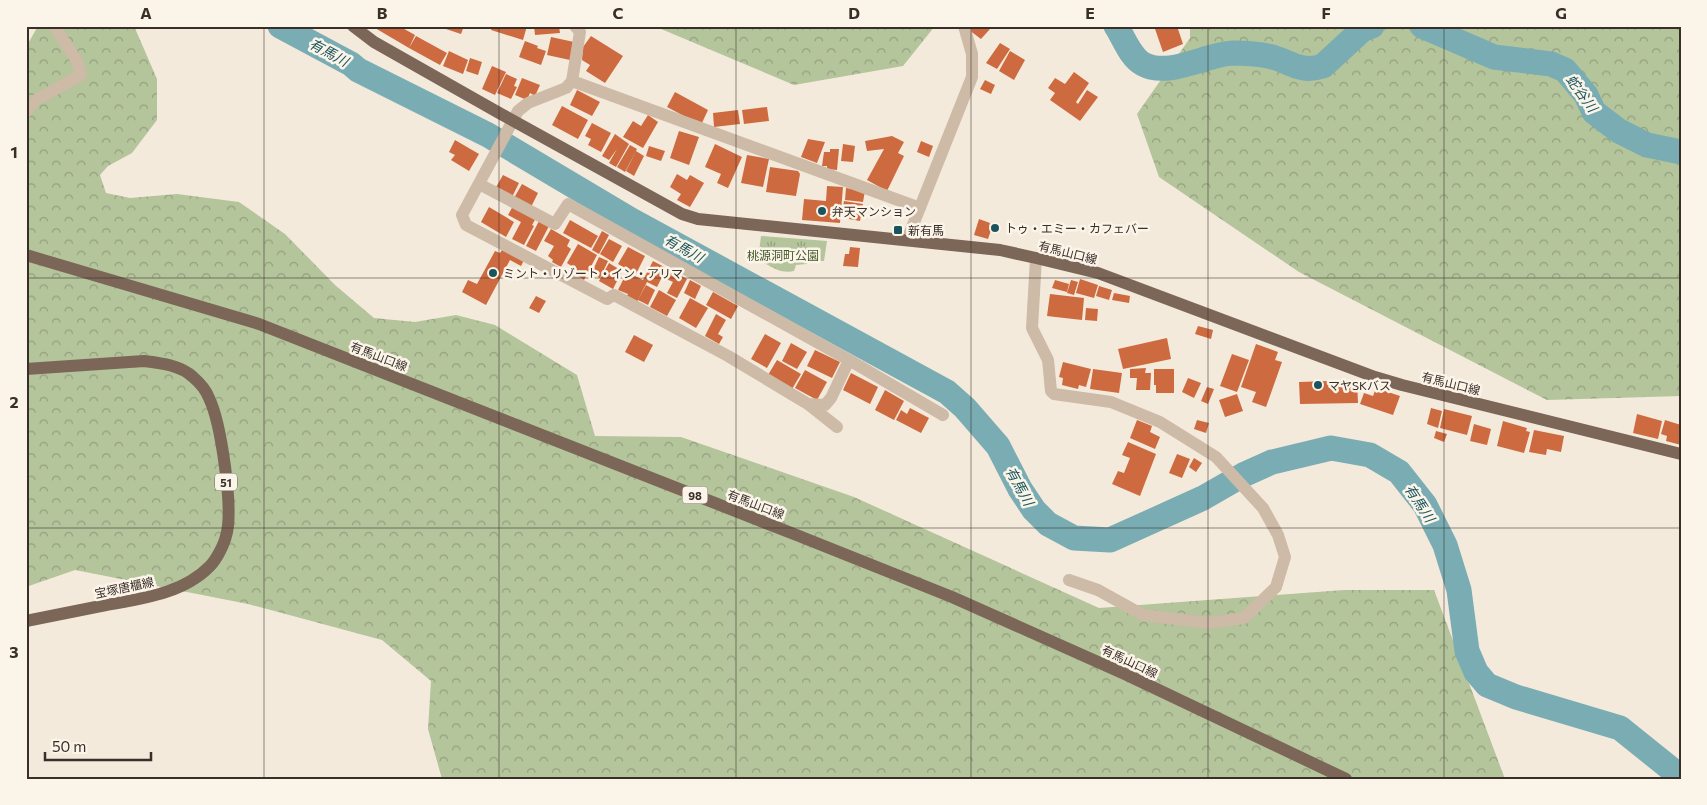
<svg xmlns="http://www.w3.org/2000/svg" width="1707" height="805" font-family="Commissioner,'Noto Sans JP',sans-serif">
  <defs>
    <pattern id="forest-crowns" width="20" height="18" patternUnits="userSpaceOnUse" patternTransform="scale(1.25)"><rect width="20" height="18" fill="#b4c49b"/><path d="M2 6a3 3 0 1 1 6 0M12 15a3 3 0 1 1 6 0" fill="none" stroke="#93a07e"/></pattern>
    <pattern id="park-tufts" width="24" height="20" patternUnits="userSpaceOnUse" patternTransform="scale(1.25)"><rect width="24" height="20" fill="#b4c49b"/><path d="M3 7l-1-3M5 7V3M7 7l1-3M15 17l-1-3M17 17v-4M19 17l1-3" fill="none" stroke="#93a07e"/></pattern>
  </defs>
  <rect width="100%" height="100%" fill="#f4eadc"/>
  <path fill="url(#forest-crowns)" d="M38,26H134L157,79V120L132,153L108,166L100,175L106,193L130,198L177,194L239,202L285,234L335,285L374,318L415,322L456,315L495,325L577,375L595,436L681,437L854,497L1099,608L1344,590H1434L1505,779H442L428,729L431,681L382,640L248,604L75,570L26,587V47Z
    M654,26H935L903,66L794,85Z
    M1190,26H1681V396L1547,400L1299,272L1159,177L1137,114L1190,38Z"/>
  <path fill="url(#park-tufts)" d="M761,236L827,241L824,261H811L806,264L796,265L794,271C780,274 770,266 758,259Z"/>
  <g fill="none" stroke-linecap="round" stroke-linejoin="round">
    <path stroke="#79adb3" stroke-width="25" d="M280,26L351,64L358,70L488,135L631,220L947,392L965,408L998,446L1020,489L1034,510L1048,524L1074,538L1110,540L1203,498L1243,475L1272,462L1331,448L1370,455L1399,472L1425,505L1445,545L1459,590L1467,651L1476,672L1487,685L1516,697L1620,728L1681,777
      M1116,26C1124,38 1130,57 1143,64C1169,78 1206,54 1233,53C1244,53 1257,54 1268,56C1289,60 1299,74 1323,66L1362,30L1372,26
      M1422,26L1494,57L1551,64L1565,70L1586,95L1594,112L1619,131L1647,145L1681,152"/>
  </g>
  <path fill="#ce6a3f" d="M376,26H399L415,35L409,48L375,28Z
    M437,26H464L461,34Z
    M492,26H527L523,40L491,30Z
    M534,26H559L560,33L535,35Z
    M969,26H986L990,29L981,39L969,30Z
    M1154,26H1177L1183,44L1163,52Z
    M416,36L447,53L440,65L409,48Z
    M591,36L623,56L605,83L586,71L590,65L582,60L583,47Z
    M551,37L574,42L570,60L547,55Z
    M525,41L538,46L537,48L546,51L541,65L519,57Z
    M1000,43L1010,49L997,69L986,63Z
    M449,51L468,60L463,74L443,66Z
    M1010,51L1025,60L1014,80L999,71Z
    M470,58L482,62L478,75L466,71Z
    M492,66L506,72L495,95L482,89Z
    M1074,72L1089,83L1076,102L1078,104L1087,90L1098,97L1080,121L1050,100L1055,93L1048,88L1055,78L1065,84Z
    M506,74L517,79L514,86L517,87L511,99L497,93Z
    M522,78L540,85L535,96L530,93L527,100L515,95Z
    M985,80L995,85L991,94L980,89Z
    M577,90L600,102L592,116L570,105Z
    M675,92L708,110L701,125L667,107Z
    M562,106L588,120L578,139L552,125Z
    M767,107L769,121L744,124L742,110Z
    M738,110L740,124L714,127L713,113Z
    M648,115L658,122L643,148L623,137L633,121L641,126Z
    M592,123L611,133L601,152L588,145L591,139L585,136Z
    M679,131L699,137L689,165L670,158Z
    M615,134L629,144L616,167L609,163L617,149L609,160L602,156Z
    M892,136L904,142L898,153L904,156L887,191L867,180L884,149L867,151L865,141Z
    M808,139L825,142L817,163L801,157Z
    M455,140L479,154L469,171L451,160L455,155L449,152Z
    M921,141L933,146L929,157L917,152Z
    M715,144L742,157L728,188L717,183L721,174L705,167Z
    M843,144L855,146L853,162L841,161Z
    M630,145L637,149L625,172L617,167Z
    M649,146L665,151L661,161L646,156Z
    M830,149H839L837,170L827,169V166H822L824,152H830Z
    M636,151L644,156L634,176L626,171Z
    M747,155L769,159L763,187L741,183Z
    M770,167L798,171L800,174L796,196L766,192Z
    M677,174L687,180L690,175L704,183L690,207L677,200L681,194L670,187Z
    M503,175L519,183L512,197L495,189Z
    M522,184L538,193L531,207L514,198Z
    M827,186L843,187L840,223L802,220L804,199L826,201Z
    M846,188L865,191L863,202L845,200Z
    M844,201L863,204L860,221L849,219L850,215L842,214Z
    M513,206L536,218L532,225L534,226L524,245L512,239L521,222L508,215Z
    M489,207L514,222L506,237L481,222Z
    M979,219L990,223L989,226L992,227L988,239L974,235Z
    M570,220L598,236L591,248L563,233Z
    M539,221L549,226L536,251L526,246Z
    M551,229L570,240L567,246L571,249L561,267L552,262L553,260L548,256L554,246L544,241Z
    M602,231L609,235L599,254L592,250Z
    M609,239L622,246L613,262L600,254Z
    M578,244L597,255L584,280L574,274L576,269L567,263Z
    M504,247L525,258L521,266L510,260L486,305L462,292L468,280L477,284L495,251L500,253Z
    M628,247L645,256L636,274L618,264Z
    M850,247L860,248L858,267L843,266L845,254H849Z
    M599,257L608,261L600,278L591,274Z
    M653,261L687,279L677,298L667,293L673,282L662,277L657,287L647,282L637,302L627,296L628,294L618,290L627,272L643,280Z
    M609,263L622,271L613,289L599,281Z
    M1080,279L1098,285L1094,298L1076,293Z
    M690,280L701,286L695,299L684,293Z
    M1055,280L1069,284L1067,292L1052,288Z
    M1071,280L1078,282L1074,295L1067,293Z
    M646,285L655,290L648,305L638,300Z
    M1099,286L1112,290L1109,300L1096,296Z
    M659,290L676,300L667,316L650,307Z
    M713,292L738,306L731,319L706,305Z
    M1114,293L1130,296L1129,303L1112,300Z
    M1050,294L1084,298L1082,320L1047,316Z
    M536,296L546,301L539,313L529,308Z
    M690,298L708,308L696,328L679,318Z
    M1086,308L1098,309L1097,321L1085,320Z
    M716,314L726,320L718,334L723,337L719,344L705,336Z
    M1198,326L1213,330L1211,339L1195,334Z
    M765,334L781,343L767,368L751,359Z
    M634,335L653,345L644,362L625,352Z
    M1167,338L1171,359L1123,369L1118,349Z
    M791,343L807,352L797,369L782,361Z
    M1256,344L1278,352L1275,360L1282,362L1266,407L1252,402L1256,392L1241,387Z
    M815,350L840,362L832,378L807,366Z
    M1232,354L1249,360L1237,392L1220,386Z
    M777,360L801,374L792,389L768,375Z
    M1063,362L1091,369L1086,387L1079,385L1078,389L1062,385L1063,378L1059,377Z
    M1146,368L1145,373H1151L1150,390H1136L1137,378H1130V369Z
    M1093,369L1122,373L1119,393L1090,389Z
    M1154,369H1174V393H1156V385H1154Z
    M805,370L827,382L817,400L795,388Z
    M851,373L878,387L870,404L843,390Z
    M1188,378L1201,383L1194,398L1182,392Z
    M1357,380L1358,403L1300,404L1299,382Z
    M1207,387L1214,389L1208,404L1201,401Z
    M1376,388L1400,396L1393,415L1360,404L1364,393L1373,396Z
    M885,390L904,401L894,420L875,410Z
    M1237,394L1243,411L1225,417L1219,400Z
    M910,408L929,418L921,433L896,420L901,410L907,414Z
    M1431,408L1442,411L1438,428L1427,424Z
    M1444,409L1472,416L1467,435L1440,428Z
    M1637,414L1662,421L1658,439L1633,433Z
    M1137,420L1152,426L1150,432L1160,437L1155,449L1130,438Z
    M1197,420L1209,423L1206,433L1194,429Z
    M1665,420L1681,425V445L1666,441L1667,436L1661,434Z
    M1503,421L1527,428L1526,431L1530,432L1524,453L1497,446Z
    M1474,424L1491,429L1487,445L1470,441Z
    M1534,430L1564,436L1561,452L1547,449L1546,455L1529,452Z
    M1436,431L1447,434L1444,442L1434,438Z
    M1128,442L1156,454L1140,496L1112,484L1118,471L1124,473L1130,458L1122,455Z
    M1177,454L1190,459L1182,478L1169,473Z
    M1194,458L1202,463L1196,472L1189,467Z"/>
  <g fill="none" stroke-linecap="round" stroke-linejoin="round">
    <path stroke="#cdbaa7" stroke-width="12" d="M575,26L580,32L572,81L566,88L528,103L518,111L462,215L466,225L607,299L614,295L728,356L808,404L837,427
      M572,81L920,208
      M26,112L36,100L81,75L77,61L54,26
      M479,184L555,224L568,204L849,360L943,415
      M907,240L972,77V54L964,26
      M1036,258L1032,328L1048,360L1051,391L1054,394L1111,402L1160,422L1216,457L1263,508L1278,535L1285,557L1276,587L1244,618L1209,623L1143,615L1098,590L1069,580
      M808,404L825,405L831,398L849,360"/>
    <path stroke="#7c6658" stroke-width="12" d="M353,26L374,42L501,114L682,214L698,219L1000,250L1036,258L1098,273L1375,377L1402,385L1681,454
      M26,255L259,324L799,536L952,597L1127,675L1346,779
      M26,369L144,361C160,363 180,365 193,377C200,383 206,390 209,398C221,423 234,510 226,536C224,545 216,560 210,566C182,595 138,599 101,606C76,611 51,616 26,621"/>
  </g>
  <path fill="none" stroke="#392e28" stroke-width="1" stroke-opacity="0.55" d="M264,26V779M499,26V779M736,26V779M971,26V779M1208,26V779M1444,26V779M26,278H1681M26,528H1681"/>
  <g fill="#1a555d" stroke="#fbf4e9" stroke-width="2">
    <circle cx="822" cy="211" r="5"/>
    <circle cx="995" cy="228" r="5"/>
    <rect x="893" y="225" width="10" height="10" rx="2.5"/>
    <circle cx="493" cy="273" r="5"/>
    <circle cx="1318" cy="385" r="5"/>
  </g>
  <g text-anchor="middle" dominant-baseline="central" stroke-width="5" stroke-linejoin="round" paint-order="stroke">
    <g fill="#fbf4e9" stroke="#736962" stroke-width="1">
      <rect x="215" y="473.5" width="22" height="17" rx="4"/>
      <rect x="682.5" y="486.5" width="25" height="17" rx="4"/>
    </g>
    <g font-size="11" font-weight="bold" fill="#392e28">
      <text x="226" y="482">51</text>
      <text x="695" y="495">98</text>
    </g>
    <g font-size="12" fill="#392e28" stroke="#fbf4e9" text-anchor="start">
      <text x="832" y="211">弁天マンション</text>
      <text x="1005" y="228">トゥ・エミー・カフェバー</text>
      <text x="908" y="230">新有馬</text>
      <text x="503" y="273">ミント・リゾート・イン・アリマ</text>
      <text x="1328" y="385">マヤSKバス</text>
    </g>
    <g font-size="12" fill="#392e28" stroke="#fbf4e9">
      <text transform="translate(1068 252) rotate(14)">有馬山口線</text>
      <text transform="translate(379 356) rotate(21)">有馬山口線</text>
      <text transform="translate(1451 383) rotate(14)">有馬山口線</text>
      <text transform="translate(756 504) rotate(21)">有馬山口線</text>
      <text transform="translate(124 587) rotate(-12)">宝塚唐櫃線</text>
      <text transform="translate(1130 661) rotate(25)">有馬山口線</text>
    </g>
    <g font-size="12" fill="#45592a" stroke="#fbf4e9">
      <text x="783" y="255">桃源洞町公園</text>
    </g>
    <g font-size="14" font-style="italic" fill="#1a555d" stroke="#fbf4e9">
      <text transform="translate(329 52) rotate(28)">有馬川</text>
      <text transform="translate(1582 93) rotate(54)">蛇谷川</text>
      <text transform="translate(684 248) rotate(29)">有馬川</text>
      <text transform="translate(1020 486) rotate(61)">有馬川</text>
      <text transform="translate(1420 503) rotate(57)">有馬川</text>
    </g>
  </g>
  <rect width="1707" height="805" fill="none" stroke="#fbf4e9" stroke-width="55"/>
  <path d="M45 752v8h106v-8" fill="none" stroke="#392e28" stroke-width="2.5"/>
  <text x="52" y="752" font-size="15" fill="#392e28" stroke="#fbf4e9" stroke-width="4" paint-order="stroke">50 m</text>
  <rect x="28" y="28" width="1652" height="750" fill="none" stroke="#392e28" stroke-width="2"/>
  <g font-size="16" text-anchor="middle" font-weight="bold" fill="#392e28">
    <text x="146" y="19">A</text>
    <text x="382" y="19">B</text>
    <text x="618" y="19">C</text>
    <text x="854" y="19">D</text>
    <text x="1090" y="19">E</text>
    <text x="1326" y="19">F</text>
    <text x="1561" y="19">G</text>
    <text x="14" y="158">1</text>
    <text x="14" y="408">2</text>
    <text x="14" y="658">3</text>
  </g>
</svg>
